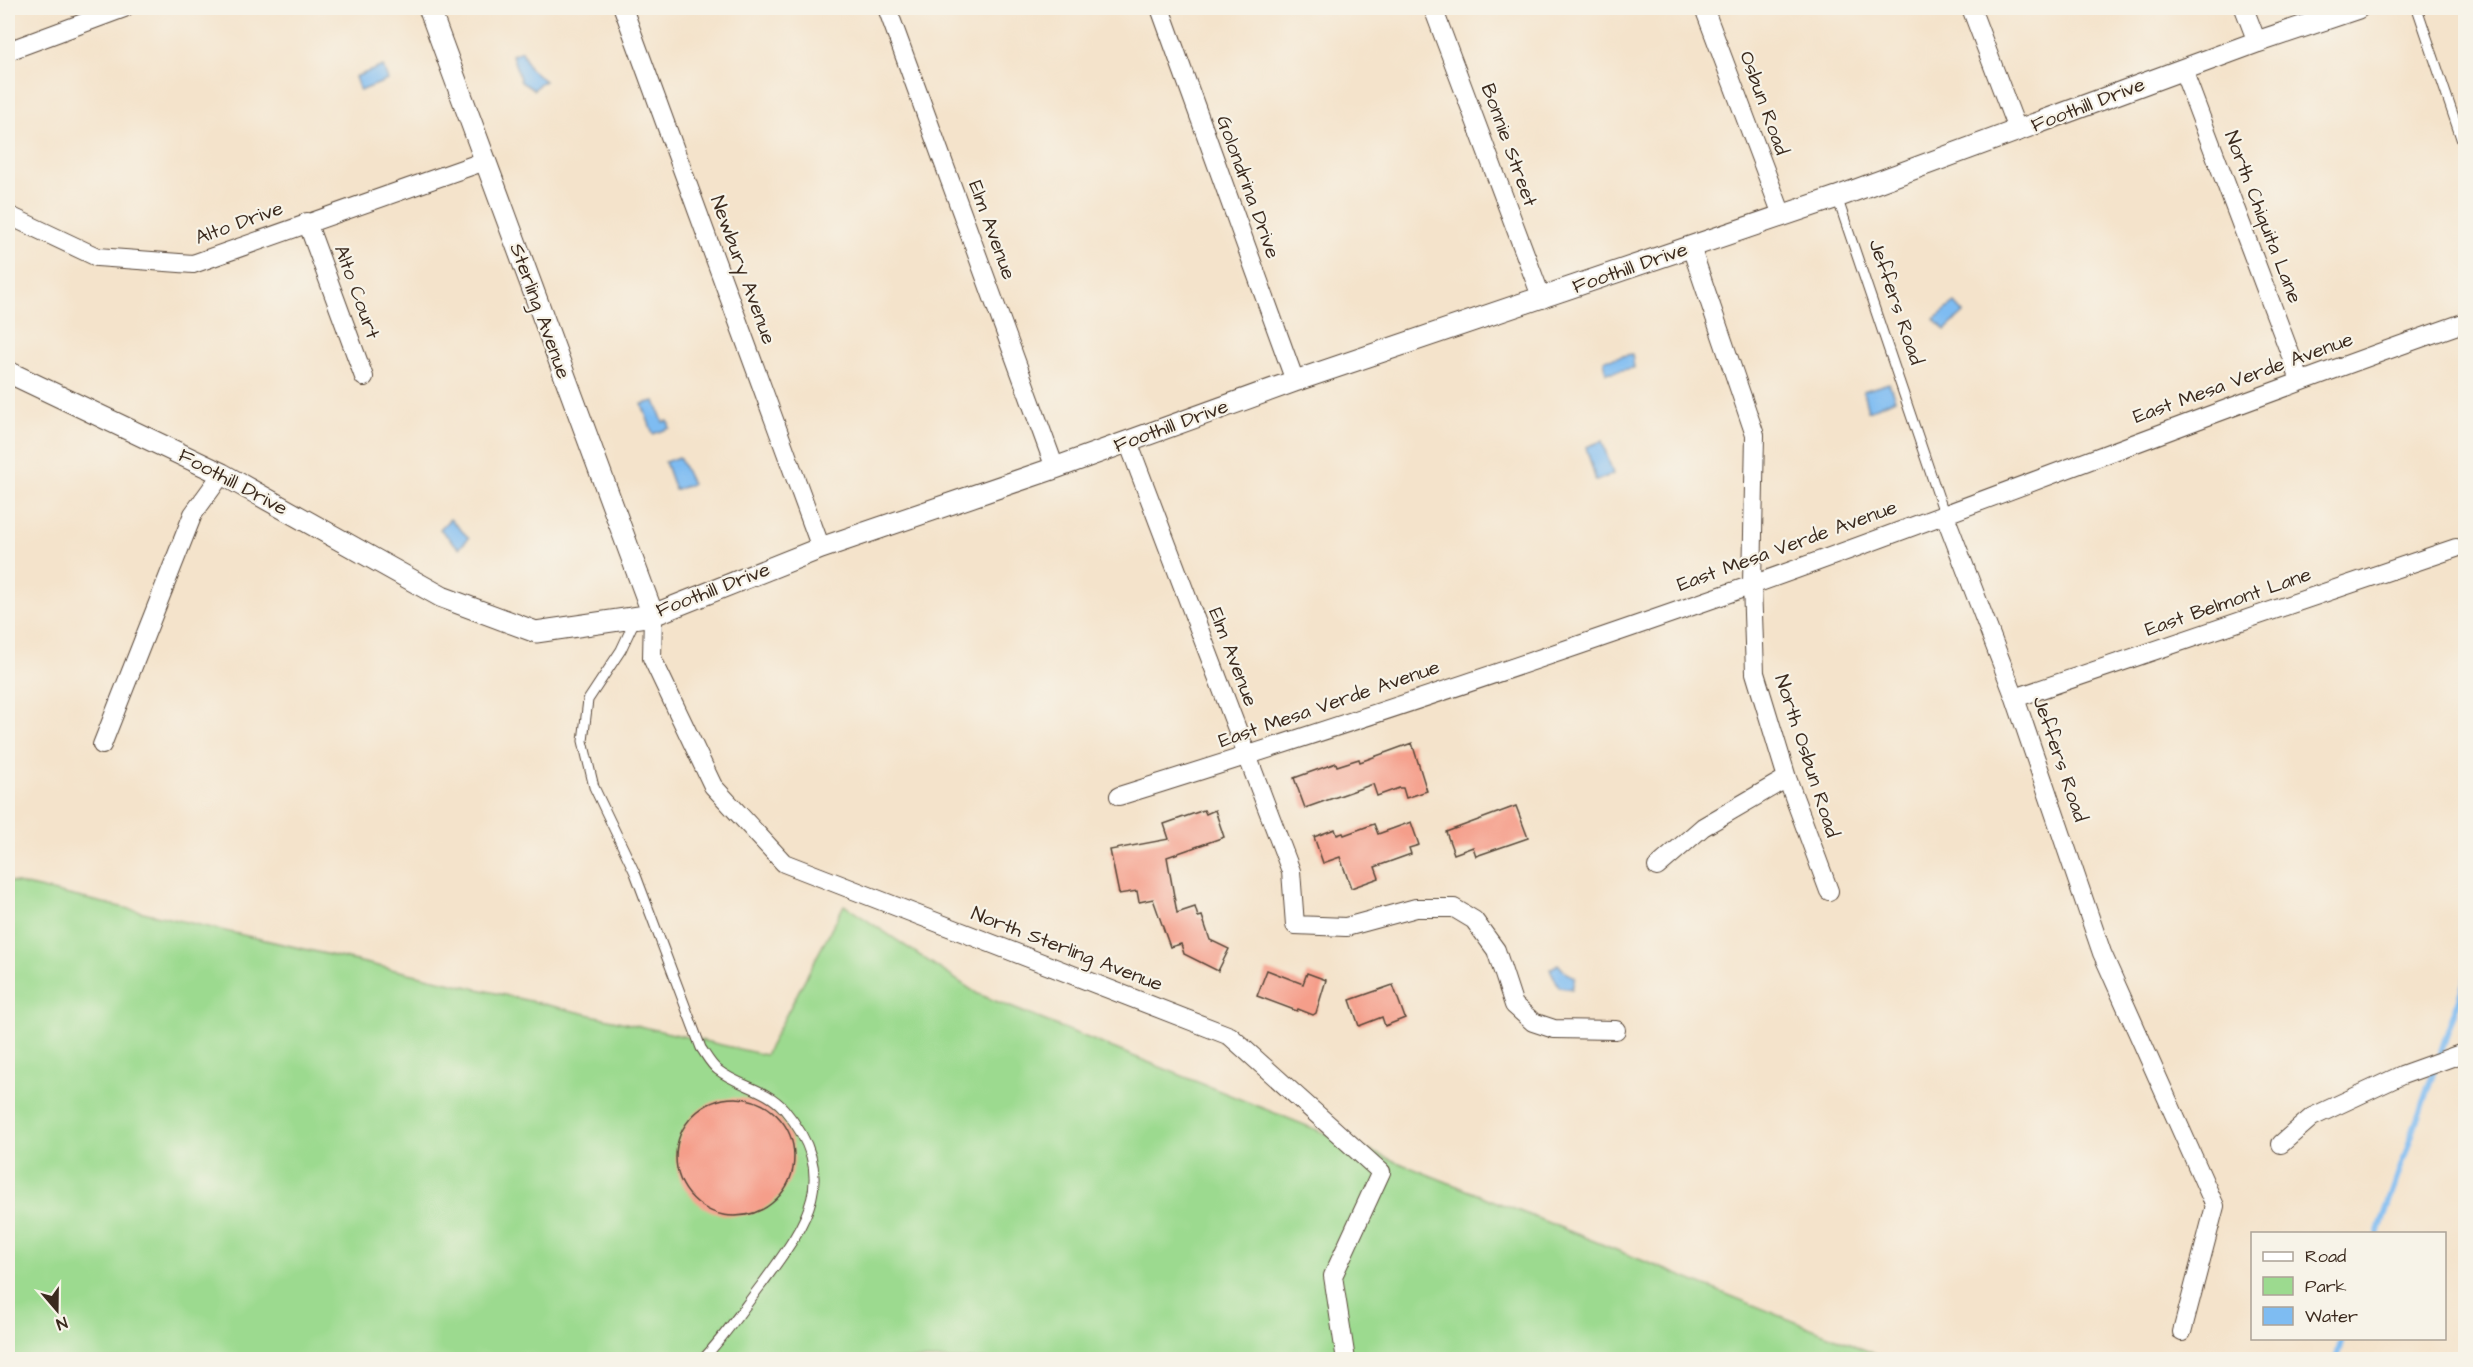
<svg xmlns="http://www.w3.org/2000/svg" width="2473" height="1367" font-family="'Architects Daughter',sans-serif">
  <rect width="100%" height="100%" fill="#f7f3e8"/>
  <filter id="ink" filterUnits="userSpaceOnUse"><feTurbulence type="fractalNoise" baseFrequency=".0167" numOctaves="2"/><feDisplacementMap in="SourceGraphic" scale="12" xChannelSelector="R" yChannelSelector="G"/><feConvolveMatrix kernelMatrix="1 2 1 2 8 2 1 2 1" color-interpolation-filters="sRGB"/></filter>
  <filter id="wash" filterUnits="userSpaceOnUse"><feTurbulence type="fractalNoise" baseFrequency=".008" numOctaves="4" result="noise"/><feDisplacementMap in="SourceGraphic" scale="24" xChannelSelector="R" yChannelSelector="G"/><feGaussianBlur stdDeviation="1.35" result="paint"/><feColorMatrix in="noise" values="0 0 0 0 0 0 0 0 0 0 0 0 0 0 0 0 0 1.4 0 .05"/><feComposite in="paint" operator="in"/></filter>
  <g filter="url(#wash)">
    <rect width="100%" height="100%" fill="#f4e3cb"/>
    <path fill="#9cda8f" stroke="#6c8256" stroke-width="1.5" d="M8,881L765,1055L844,905L978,994L1888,1359L8,1360Z"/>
    <path fill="#7ebcf2" stroke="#5c7388" stroke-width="1.5" d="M522,51L529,68L545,81L540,83L534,90L521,82L512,55Z
      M383,66L388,80L360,91L355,77Z
      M1955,303L1964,313L1945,330L1934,319Z
      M1632,354L1634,368L1606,373L1604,360Z
      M1889,383L1895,399L1868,411L1863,391Z
      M655,401L663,422L668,421L670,428L653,434L642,404Z
      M1602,441L1613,474L1596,481L1586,447Z
      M679,457L692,484L675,490L665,462Z
      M450,519L469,538L459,548L440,529Z
      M1558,964L1566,973L1575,977L1572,989L1559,987L1550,969Z"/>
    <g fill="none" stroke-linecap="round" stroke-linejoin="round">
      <path stroke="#7ebcf2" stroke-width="6" d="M2439,1057L2466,978
        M2378,1234L2435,1067
        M2336,1360L2342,1338"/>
    </g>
    <g id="blocks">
      <path fill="#f59e8a" d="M1412,743L1427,791L1406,798L1403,788H1399L1377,796L1373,784L1305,808L1294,778L1336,763L1337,766L1359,759L1360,762Z
        M1516,806L1528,838L1476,856L1473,847L1454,854L1446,832Z
        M1204,810L1206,814L1215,810L1224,837L1167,857L1177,913L1195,907L1198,917L1202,916L1210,940L1229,949L1218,971L1184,954L1181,944L1170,947L1153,899L1139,902L1137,891L1119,894L1110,850L1169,839L1164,824Z
        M1411,822L1419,845L1409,848L1411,854L1375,867L1379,878L1351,888L1340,857L1323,863L1314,837L1335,829L1337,835L1343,833L1344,835L1374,824L1378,834Z
        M1267,970L1303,984L1307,973L1326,980L1316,1013L1313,1015L1298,1009L1297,1011L1257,996Z
        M1393,985L1405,1018L1385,1026L1382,1017L1359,1026L1350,1000Z
        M676 1157a59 59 0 1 1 118 0a59 59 0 1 1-118 0Z"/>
    </g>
  </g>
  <g filter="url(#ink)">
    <use href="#blocks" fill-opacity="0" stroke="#574638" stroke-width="1.5"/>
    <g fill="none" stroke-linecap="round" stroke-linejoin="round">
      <g stroke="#574638" stroke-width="11">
        <path id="service" d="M2417,8L2464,147
          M1837,197L1944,513
          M635,620L621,650L588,700L583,741L594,787L635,873L701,1048C706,1055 711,1065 718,1070C738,1086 767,1089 784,1109C842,1178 806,1224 762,1284C742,1310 725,1336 702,1360"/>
      </g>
      <g stroke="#574638" stroke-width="20">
        <path id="minor" d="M623,8L821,548
          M887,8L1055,468
          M1160,8L1295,381
          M1433,8L1542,299
          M1704,8L1782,215
          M1971,8L2018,132
          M2244,8L2257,42
          M8,51L124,8
          M2183,70L2300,380
          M8,215L97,257L193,264L485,161
          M307,222L364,377
          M1691,247L1755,435L1752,584L1755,673L1787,778L1829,891
          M1128,442L1291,871L1295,925L1346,927L1416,908H1454L1474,920L1496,950L1514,1005L1533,1022L1554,1029L1616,1030
          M1944,513L2015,698L2102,953L2215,1206L2182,1332
          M653,615L652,658L713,786L784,863L1230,1036L1381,1172L1333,1276L1346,1360
          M2015,698L2456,548
          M102,745L193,514L222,474
          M1119,796C1331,730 1542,659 1752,585C1991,500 2226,406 2466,322
          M1657,867L1703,827L1787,778
          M2281,1144L2312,1117L2402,1075L2466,1052"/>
      </g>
      <g stroke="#574638" stroke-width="23">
        <path id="tertiary" d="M429,8L653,615
          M8,372L222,474L442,597L536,632L653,615L821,548L1055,468L1295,381L1837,197L2257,42L2358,8"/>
      </g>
      <use href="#service" stroke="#fff" stroke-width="9"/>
      <use href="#minor" stroke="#fff" stroke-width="18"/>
      <use href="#tertiary" stroke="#fff" stroke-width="21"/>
    </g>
  </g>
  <g text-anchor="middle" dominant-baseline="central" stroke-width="4.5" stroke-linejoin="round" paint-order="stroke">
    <g font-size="20" fill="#3b2a1e" stroke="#f7f3e8">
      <text transform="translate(1764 103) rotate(70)">Osbun Road</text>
      <text transform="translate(2088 105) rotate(-21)">Foothill Drive</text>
      <text transform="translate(1509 145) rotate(70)">Bonnie Street</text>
      <text transform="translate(1248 187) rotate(70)">Golondrina Drive</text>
      <text transform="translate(2263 217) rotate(69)">North Chiquita Lane</text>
      <text transform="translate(239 223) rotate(-20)">Alto Drive</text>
      <text transform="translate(992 230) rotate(70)">Elm Avenue</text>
      <text transform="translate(1630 268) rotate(-19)">Foothill Drive</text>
      <text transform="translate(743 270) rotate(70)">Newbury Avenue</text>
      <text transform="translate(357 292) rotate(70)">Alto Court</text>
      <text transform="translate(1896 302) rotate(71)">Jeffers Road</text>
      <text transform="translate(540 311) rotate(70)">Sterling Avenue</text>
      <text transform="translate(2243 378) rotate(-20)">East Mesa Verde Avenue</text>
      <text transform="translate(1171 426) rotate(-20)">Foothill Drive</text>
      <text transform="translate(233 482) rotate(28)">Foothill Drive</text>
      <text transform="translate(1787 546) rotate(-20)">East Mesa Verde Avenue</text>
      <text transform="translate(713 590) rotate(-21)">Foothill Drive</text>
      <text transform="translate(2228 602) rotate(-19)">East Belmont Lane</text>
      <text transform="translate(1233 657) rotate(69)">Elm Avenue</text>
      <text transform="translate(1329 704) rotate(-19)">East Mesa Verde Avenue</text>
      <text transform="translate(1807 756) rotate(72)">North Osbun Road</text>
      <text transform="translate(2060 759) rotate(71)">Jeffers Road</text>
      <text transform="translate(1067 949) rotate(21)">North Sterling Avenue</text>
    </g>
  </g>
  <rect width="2473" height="1367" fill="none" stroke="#f7f3e8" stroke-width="30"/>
  <rect x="2251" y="1232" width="195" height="108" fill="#f7f3e8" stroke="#aca397" stroke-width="1.5"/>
  <rect x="2263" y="1252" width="30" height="9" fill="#ffffff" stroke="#aca397" stroke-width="1.5"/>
  <text x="2305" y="1262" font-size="18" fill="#3b2a1e">Road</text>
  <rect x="2263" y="1277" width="30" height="18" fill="#9cda8f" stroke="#aca397" stroke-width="1.5"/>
  <text x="2305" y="1292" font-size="18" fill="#3b2a1e">Park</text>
  <rect x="2263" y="1307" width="30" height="18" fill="#7ebcf2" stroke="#aca397" stroke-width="1.5"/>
  <text x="2305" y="1322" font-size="18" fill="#3b2a1e">Water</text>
  <g transform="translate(57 1310) rotate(160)" stroke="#f7f3e8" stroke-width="4.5" paint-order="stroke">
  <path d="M0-4.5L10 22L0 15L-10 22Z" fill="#3b2a1e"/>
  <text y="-9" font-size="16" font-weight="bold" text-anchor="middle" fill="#3b2a1e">N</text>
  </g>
</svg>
